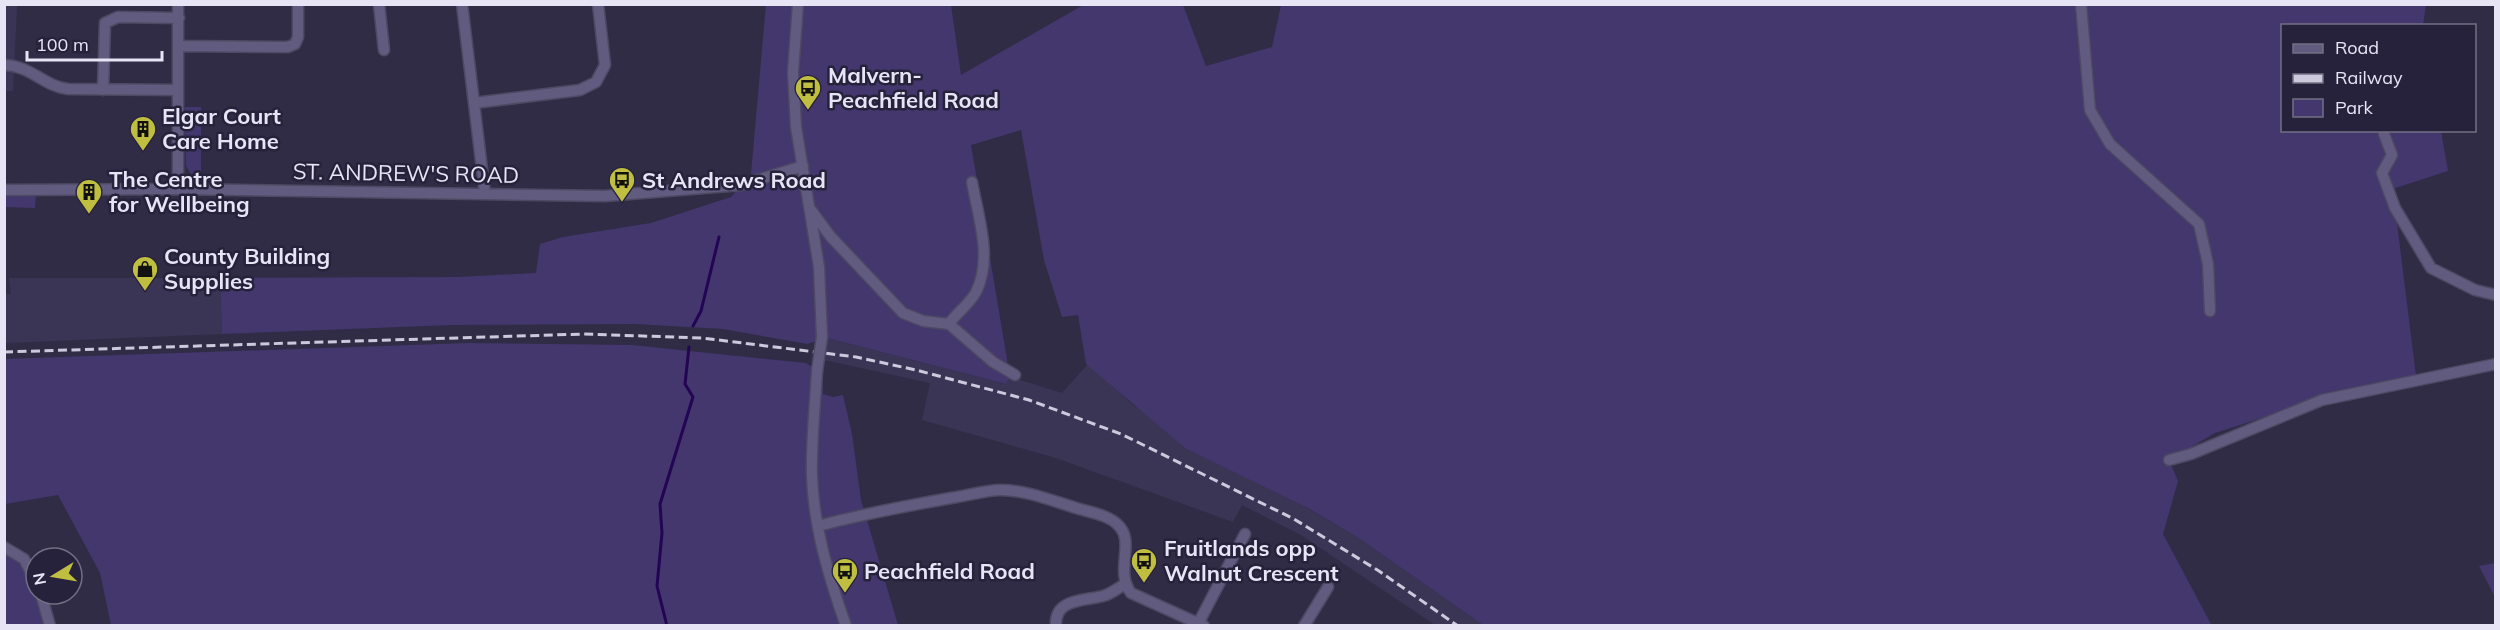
<svg xmlns="http://www.w3.org/2000/svg" width="2500" height="630" font-family="Mulish,sans-serif">
  <rect width="100%" height="100%" fill="#302c46"/>
  <path fill="#3a3555" d="M4,5H17L13,91H5Z
    M9,278H220L222,334L5,343L4,294H11Z
    M827,338L1005,384L1010,377L1062,393L1088,364L1133,405L1360,539L1483,625H1435L1301,535L1242,505L1233,522L1056,458L922,420L930,383L824,360Z"/>
  <path fill="#43376d" d="M766,4L951,5L961,75L1085,4L1183,5L1206,66L1272,47L1281,5H2426L2423,25L2282,26V130L2441,131L2448,171L2383,192L2397,223L2416,376L2287,410L2215,433L2169,460L2178,481L2163,534L2212,626L1483,625L1360,539L1308,508L1185,448L1086,364L1078,315L1062,317L1044,260L1021,130L971,145L1010,377L1006,384L827,338L807,344L723,329L634,324L451,325L222,334L220,278L458,277L536,273L540,244L563,237L651,223L731,197L751,174Z
    M185,107H201V180L194,179L186,166Z
    M5,192H36L35,208L5,207Z
    M468,343L632,345L806,363L822,373L823,394L833,397L843,395L852,434L861,500L898,625H111L100,573L58,495L5,504L4,359Z
    M5,552C30,567 39,598 46,625L5,626Z
    M2495,563H2496L2495,597L2479,566Z"/>
  <g fill="none" stroke-linecap="round" stroke-linejoin="round">
    <path stroke="#240554" stroke-width="3" d="M693,326L701,311L719,237
      M667,626L657,586L662,533L660,504L693,397L685,384L689,347"/>
    <g stroke="#4d4962" stroke-width="13">
      <path id="minor" d="M379,4L384,50
        M462,4L485,194
        M798,4L793,72L796,127L819,267L822,337
        M2081,4L2090,110L2110,144L2199,224L2208,264L2210,311
        M179,46L288,47L295,44L298,37V4
        M4,65C32,66 43,86 68,89L178,90
        M103,90L105,23L118,17L179,18
        M474,103L580,90L596,82L605,65L598,4
        M2384,134L2392,155L2382,173L2395,208L2431,268L2475,290L2496,295
        M178,189V4
        M4,190L178,189L605,196L741,185L803,166
        M811,210L831,237L903,313L923,321L949,324L993,362L1015,375
        M949,324C957,312 969,305 976,292C993,258 978,217 972,182
        M817,371C815,407 811,442 812,477C814,528 829,578 846,626
        M2169,460L2191,454L2322,400L2496,364
        M818,526C862,514 906,506 951,498C967,496 985,490 1001,490C1026,490 1053,501 1076,508C1089,512 1109,515 1118,525C1136,542 1114,570 1131,593L1204,626
        M4,547L24,559L36,582
        M41,594L50,626
        M1199,622L1245,534
        M1056,626C1054,598 1085,601 1103,596C1111,594 1118,588 1125,584
        M1304,626L1328,587"/>
    </g>
    <use href="#minor" stroke="#615b7f" stroke-width="10"/>
    <path stroke="#ccc9dc" stroke-width="3" stroke-dasharray="9 4.5" stroke-linecap="butt" d="M4,352L584,334L702,338L856,357L916,370L1029,400L1121,434L1294,519L1379,571L1458,626"/>
    <g stroke="#4d4962" stroke-width="13" stroke-linecap="butt">
      <path id="minor-bridge" d="M817,371L822,337"/>
    </g>
    <use href="#minor-bridge" stroke="#615b7f" stroke-width="10"/>
  </g>
  <defs>
    <g id="bus-pin" transform="scale(1.35)"><path d="M0 17L-7.5 6A9.5 9.5 0 1 1 7.5 6Z" fill="#bfbe41" stroke="#27223b"/><path d="M-5-6H5V4H4V6H2V4H-2V6H-4V4H-5ZM-3.5-4V0h7V-4ZM-3.5 1.2v1.5H-2V1.2ZM2 1.2v1.5H3.5V1.2Z" fill="#111"/></g>
    <g id="building-pin" transform="scale(1.35)"><path d="M0 17L-7.5 6A9.5 9.5 0 1 1 7.5 6Z" fill="#bfbe41" stroke="#27223b"/><path d="M-4-6H4V6H1V3H-1V6H-4ZM-2.5-4.3h1.7v1.8h-1.7ZM.8-4.3h1.7v1.8H.8ZM-2.5-1h1.7V.8h-1.7ZM.8-1h1.7V.8H.8Z" fill="#111"/></g>
    <g id="shop-pin" transform="scale(1.35)"><path d="M0 17L-7.5 6A9.5 9.5 0 1 1 7.5 6Z" fill="#bfbe41" stroke="#27223b"/><path d="M-5-2.5h2.3a2.7 3.5 0 0 1 5.4 0H5L5.5 6h-11ZM-1.5-2.5h3a1.5 2.3 0 0 0-3 0Z" fill="#111"/></g>
  </defs>
  <g fill-rule="evenodd">
    <use href="#bus-pin" x="808" y="88"/>
    <use href="#building-pin" x="143" y="129"/>
    <use href="#bus-pin" x="622" y="180"/>
    <use href="#building-pin" x="89" y="192"/>
    <use href="#shop-pin" x="145" y="269"/>
    <use href="#bus-pin" x="1144" y="561"/>
    <use href="#bus-pin" x="845" y="571"/>
  </g>
  <g text-anchor="middle" dominant-baseline="central" stroke-width="5" stroke-linejoin="round" paint-order="stroke">
    <g font-size="22" font-weight="bold" fill="#e6e4f5" stroke="#27223b" text-anchor="start">
      <text x="828" y="75">Malvern-<tspan x="828" dy="25">Peachfield Road</tspan></text>
      <text x="162" y="116">Elgar Court<tspan x="162" dy="25">Care Home</tspan></text>
      <text x="109" y="179">The Centre<tspan x="109" dy="25">for Wellbeing</tspan></text>
      <text x="642" y="180">St Andrews Road</text>
      <text x="164" y="256">County Building<tspan x="164" dy="25">Supplies</tspan></text>
      <text x="1164" y="548">Fruitlands opp<tspan x="1164" dy="25">Walnut Crescent</tspan></text>
      <text x="864" y="571">Peachfield Road</text>
    </g>
    <g font-size="22" fill="#e6e4f5" stroke="#27223b">
      <text transform="translate(406 173) rotate(1)">ST. ANDREW'S ROAD</text>
    </g>
  </g>
  <rect width="2500" height="630" fill="none" stroke="#e6e4f5" stroke-width="12"/>
  <rect x="2281" y="24" width="195" height="108" fill="#27223b" stroke="#737085" stroke-width="1.5"/>
  <rect x="2293" y="44" width="30" height="9" fill="#615b7f" stroke="#737085" stroke-width="1.5"/>
  <text x="2335" y="54" font-size="18" fill="#e6e4f5">Road</text>
  <rect x="2293" y="74" width="30" height="9" fill="#ccc9dc" stroke="#737085" stroke-width="1.5"/>
  <text x="2335" y="84" font-size="18" fill="#e6e4f5">Railway</text>
  <rect x="2293" y="99" width="30" height="18" fill="#43376d" stroke="#737085" stroke-width="1.5"/>
  <text x="2335" y="114" font-size="18" fill="#e6e4f5">Park</text>
  <g transform="translate(54 576) rotate(259)"><circle r="28" fill="#27223b" stroke="#737085" stroke-width="1.5"/>
  <path d="M0-4.5L10 22L0 15L-10 22Z" fill="#bfbe41"/>
  <text y="-9" font-size="16" font-weight="bold" text-anchor="middle" fill="#e6e4f5">N</text>
  </g>
  <path d="M27 51v9h135v-9" fill="none" stroke="#e6e4f5" stroke-width="3"/>
  <text x="36" y="51" font-size="18" fill="#e6e4f5" stroke="#27223b" stroke-width="4.5" paint-order="stroke">100 m</text>
</svg>
